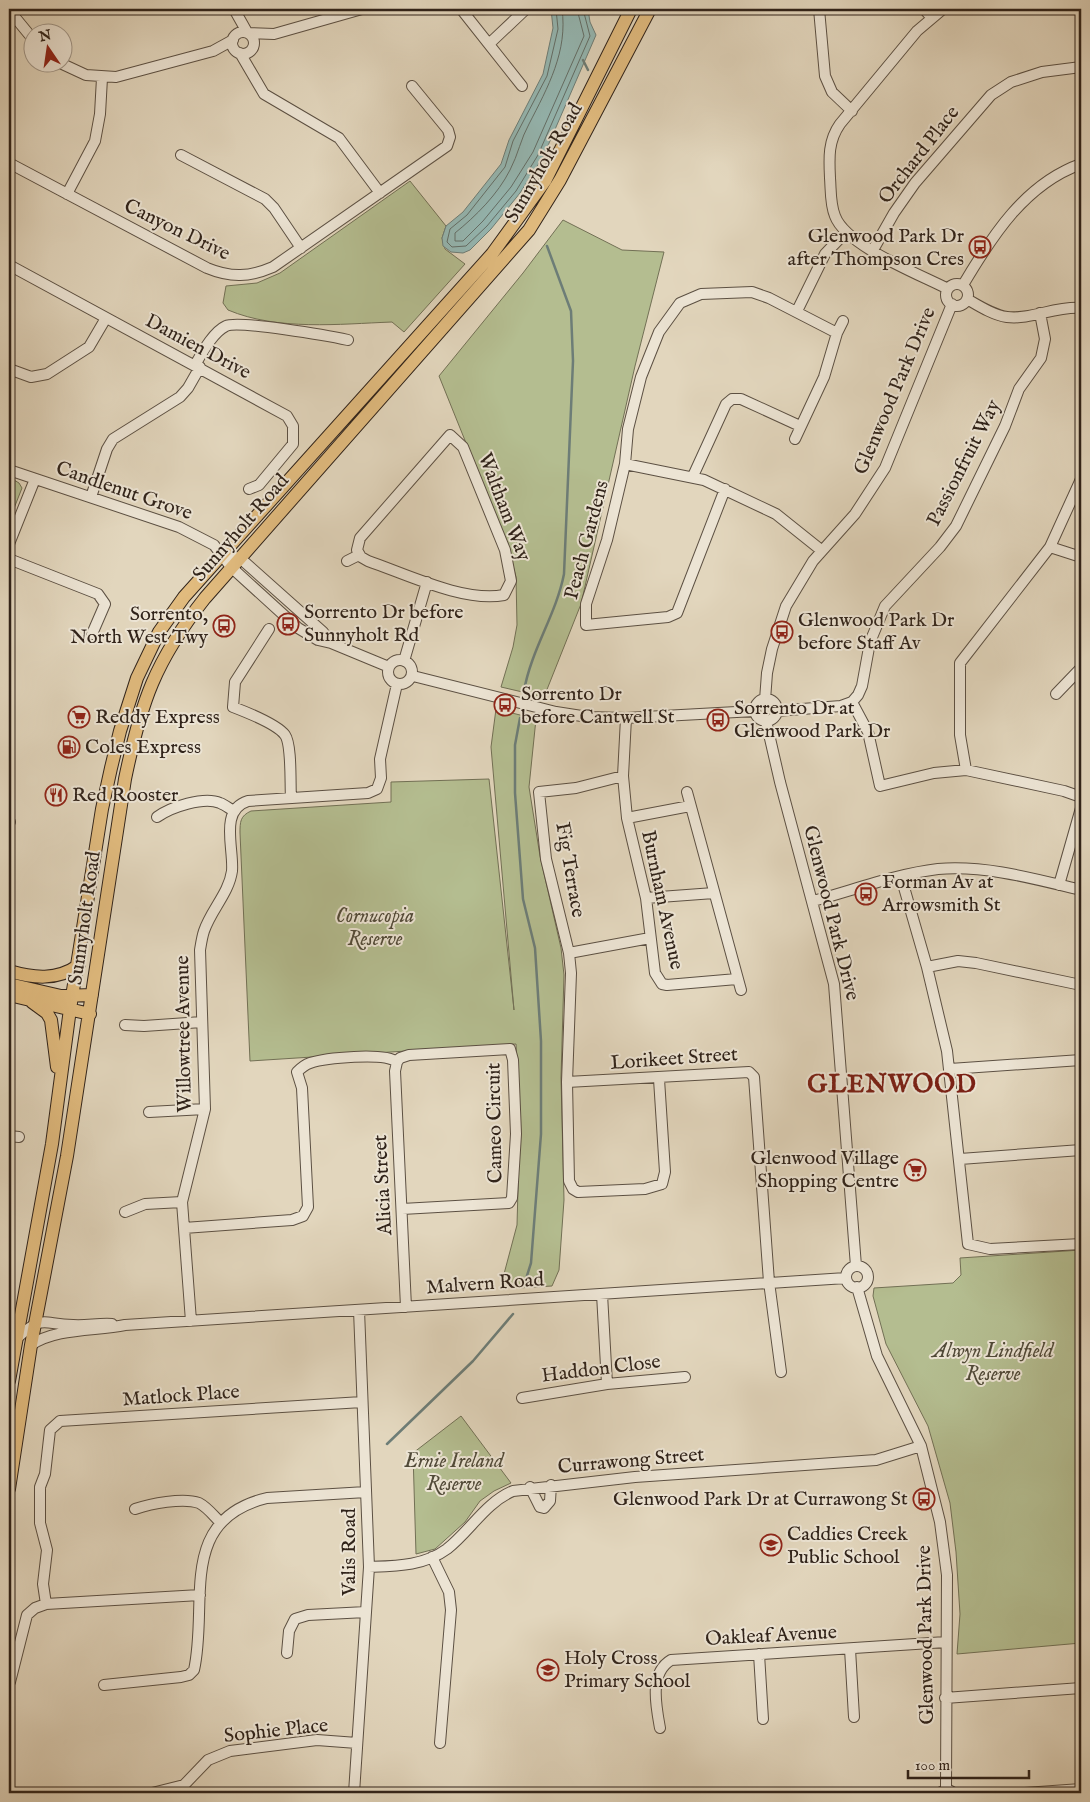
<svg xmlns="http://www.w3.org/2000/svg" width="1090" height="1802" font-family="'IM FELL English',serif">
  <rect width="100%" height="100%" fill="#e2d6bd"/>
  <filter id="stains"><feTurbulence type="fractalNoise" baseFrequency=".004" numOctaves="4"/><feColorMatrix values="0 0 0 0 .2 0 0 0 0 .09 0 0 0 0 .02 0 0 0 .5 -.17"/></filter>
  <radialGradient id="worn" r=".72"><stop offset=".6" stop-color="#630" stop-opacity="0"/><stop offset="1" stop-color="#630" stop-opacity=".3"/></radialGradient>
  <path fill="#b4bd90" stroke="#727055" d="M410,181L446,226L442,238L445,249L465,264L404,332L392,322C339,324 278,331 228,310L223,303L226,286L257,283L280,273Z
    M563,220L622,250L664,252L635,366L581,604L544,697L501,687L513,647L517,625L516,577L508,547L439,376L523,273Z
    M9,477L19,483L22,488L9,521Z
    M496,709L536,719L529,787L540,856L561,948L564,975L561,1078L564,1200L559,1270L552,1286L500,1289L517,1225L520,1117L516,1044L250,1061L240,833C240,822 240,816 251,811L391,802V782L489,779L514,1010L491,747Z
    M1081,1250V1643L957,1654L960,1614L956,1552L950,1503L928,1426L886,1344L873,1296L874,1288L953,1283L961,1275L960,1258Z
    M461,1416L511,1483L494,1491L480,1501L465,1522L435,1549L416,1554L413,1453Z"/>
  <path fill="#95b9b5" stroke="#6d7d77" d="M551,9H588L590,22L596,35L543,157L520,193L491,229L470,250L463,253L451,252L443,246L442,238L446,226L463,212L501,164L509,140L543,74L553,28Z"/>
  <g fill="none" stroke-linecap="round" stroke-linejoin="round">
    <path stroke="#626e68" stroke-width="1" d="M556,9L558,29L547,76L513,141L505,167L467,215L450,229L447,242L452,247L466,246L487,226L516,191L538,155L590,36L583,9
      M562,9C568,51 548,87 529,124C521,138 518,155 510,170C498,194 476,216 455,233V241H463L483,221L511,187L533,152L584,36L577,9"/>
    <path stroke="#6d7d77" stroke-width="2.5" d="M583,60L588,70
      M524,691C531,650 556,615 564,574L573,361L571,311L547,246
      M520,718L515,745V793L523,899L535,948L541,1041V1134L531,1263L524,1285
      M387,1444L473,1361L513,1314"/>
    <g stroke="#5c5043" stroke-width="12">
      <path id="minor" d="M234,9L247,32
        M461,9L522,86
        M819,9L825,76L832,92L852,111
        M924,9L931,17
        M943,9L917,31L840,124C828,141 829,158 830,178C831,190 830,204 835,216C846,246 919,274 948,289
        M9,10L32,38
        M232 43a11 11 0 1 1 22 0a11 11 0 1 1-22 0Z
        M250,33L274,34L362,9
        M490,43L526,9
        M240,53L264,94L339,138L380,193
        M58,62L86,75L116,77L213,51L233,40
        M181,155L265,199L274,208L301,248
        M9,163L207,268C231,278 250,277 273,267L447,146L450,137L448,130L412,86
        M67,194L95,141L100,114L102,78
        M873,250L894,213L915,183L991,95L1011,82L1042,72L1081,67
        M9,265L287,416L293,426V444L259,485L249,489
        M946 295a11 11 0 1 1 22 0a11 11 0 1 1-22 0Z
        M963,285C992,236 1025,184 1081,164
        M967,299C979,306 993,315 1007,317C1031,320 1055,306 1081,308
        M797,311L825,254L845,233
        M195,365C202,353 213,332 226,326C238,320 330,336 348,340
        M9,369L31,377L47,374L89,347L106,318
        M450,435L463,447L505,550L511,581L504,595C465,603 406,574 368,561L361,557L357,550L360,538Z
        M795,439L824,377L837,333
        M625,464L704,480L776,514L821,550
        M9,470L179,527L214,545L231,567L298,628L318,640L331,643L389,667
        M693,476L726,404L732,399H741L800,426
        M725,489L677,613L668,617L586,625V604L607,540L625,464L628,429L641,377L659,332L680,303L701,294L752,292L769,298L837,333L843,321
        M91,497L107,449L113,439L180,397L188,388L200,367
        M9,544L35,479
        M1050,547L1081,557
        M221,555L240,558L323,632L331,643
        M9,559L98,594L105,604L92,634
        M347,561L359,555
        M269,629L235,682L233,707C246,712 277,724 285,735C292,745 290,784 291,798
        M388 672a12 12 0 1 1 24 0a12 12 0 1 1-24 0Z
        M404,661L427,582
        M413,676L556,712L588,717L626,718L755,711
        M1056,694L1081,668
        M755 710a11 11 0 1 1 22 0a11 11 0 1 1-22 0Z
        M765,700L767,673L772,649L786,606L813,561L855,514L885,468L952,304
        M852,702L868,732L880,786L934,773L966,770L1064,791L1081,797
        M776,711L841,706L852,702L858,695L862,686L870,642L885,606L940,547L956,526L1005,426L1019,389L1041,358L1045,339L1040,313
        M626,718L623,776L627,818L646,898L655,973L662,984L667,985L737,979
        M766,721L780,782L834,984L856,1266
        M966,770L960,735V663L1050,547L1081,479
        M623,776L576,788L539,792L546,859L569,953L571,973L567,1082L569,1181L573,1189L578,1192L645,1189L662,1184L665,1172L659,1079
        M687,792L741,990
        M157,817C171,807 204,796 220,803C225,805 230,809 234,811
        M627,818L690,806
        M9,822H10
        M901,877L927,967L947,1051L968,1244L990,1249L1081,1244
        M1059,885L1081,808
        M646,898L714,893
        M813,901C854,890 896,874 938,869C986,865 1035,879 1081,890
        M569,953L650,938
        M927,967L958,961L976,963L1081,985
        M125,1025L144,1026L202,1022
        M397,1062L400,1058L409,1055L510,1049L513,1060L516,1134L512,1198L509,1203L402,1209
        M397,1062L395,1071L406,1307
        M950,1069L1081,1060
        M567,1082L749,1072L754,1077L769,1282L781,1372
        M149,1112L205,1109
        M9,1136L19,1137
        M960,1159L1081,1150
        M125,1212L145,1204L182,1202
        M184,1228L292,1220L303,1216L308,1207L302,1088L297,1072C301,1068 304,1065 310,1063C325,1058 384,1052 397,1062
        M846 1277a11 11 0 1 1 22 0a11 11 0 1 1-22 0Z
        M857,1287L877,1356L921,1446L940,1522L947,1575L946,1789
        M602,1294L607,1384
        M191,1321L182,1202L205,1109L200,950C201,944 202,937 204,931C211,910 229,893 232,871C234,848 219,810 248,801L368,793L377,789L381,778L380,759L397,684
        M16,1339C44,1314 40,1324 73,1325C86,1326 99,1323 112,1324
        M31,1345C56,1328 95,1331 125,1325L846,1278
        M522,1398L607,1384L685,1377
        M530,1487L540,1507L544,1508L550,1501L551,1485
        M135,1509C150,1504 183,1497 199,1503C207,1507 213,1515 220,1522
        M432,1557L449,1592L451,1610L440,1743
        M369,1567C396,1566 424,1566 447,1549C471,1530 485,1503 513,1491L635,1477L876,1460L921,1446
        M46,1604L43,1584L47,1550L40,1523V1487L45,1474L50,1430L60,1421L362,1402
        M850,1649L854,1717
        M287,1653L289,1631L295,1619L308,1615L366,1612
        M759,1654L763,1719
        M10,1682L27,1615L35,1608L46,1604L200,1595
        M104,1685L181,1677L189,1675L194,1670C209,1603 176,1520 267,1498L366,1492
        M945,1698L1081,1688
        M660,1728C656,1706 649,1673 671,1660L946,1642
        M152,1793L184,1785L208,1760L230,1751L317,1740L357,1743
        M354,1793L369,1567L359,1310
        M939,1793L947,1789L954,1793
        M1025,1793L1081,1789"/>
    </g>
    <g stroke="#30231a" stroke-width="14">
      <path id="major" d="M9,971C33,978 57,981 79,965
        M9,984L61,996L92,995
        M9,995L90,1014
        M32,1002L47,1013L51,1020L57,1067
        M9,1381L52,1144L70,1009L102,809L111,768L120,731L137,678L159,632L184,597L492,254L545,181L631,9
        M9,1489L31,1345L67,1156L125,779C141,702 155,661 205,598L529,230L560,180L650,9"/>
    </g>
    <use href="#minor" stroke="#ece4d4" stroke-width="10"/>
    <use href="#major" stroke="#e1bb7e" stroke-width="12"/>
  </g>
  <defs>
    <g id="bus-ring" transform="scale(1.125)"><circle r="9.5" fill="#ece4d4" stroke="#8f2418" stroke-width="1.5"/><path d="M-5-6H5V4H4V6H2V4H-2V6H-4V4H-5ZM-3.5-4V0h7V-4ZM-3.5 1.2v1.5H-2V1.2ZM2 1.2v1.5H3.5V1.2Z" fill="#8f2418"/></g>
    <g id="supermarket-ring" transform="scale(1.125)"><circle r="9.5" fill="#ece4d4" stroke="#8f2418" stroke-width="1.5"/><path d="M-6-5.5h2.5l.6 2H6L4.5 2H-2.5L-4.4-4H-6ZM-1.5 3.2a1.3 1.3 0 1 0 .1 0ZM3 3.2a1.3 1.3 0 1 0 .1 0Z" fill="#8f2418"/></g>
    <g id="fuel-ring" transform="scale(1.125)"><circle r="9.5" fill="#ece4d4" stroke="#8f2418" stroke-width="1.5"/><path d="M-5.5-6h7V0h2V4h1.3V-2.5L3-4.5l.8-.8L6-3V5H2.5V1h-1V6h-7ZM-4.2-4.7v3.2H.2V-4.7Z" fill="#8f2418"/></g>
    <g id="restaurant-ring" transform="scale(1.125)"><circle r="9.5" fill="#ece4d4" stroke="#8f2418" stroke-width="1.5"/><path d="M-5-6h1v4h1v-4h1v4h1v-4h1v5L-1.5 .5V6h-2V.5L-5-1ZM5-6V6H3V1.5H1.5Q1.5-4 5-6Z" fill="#8f2418"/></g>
    <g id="school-ring" transform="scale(1.125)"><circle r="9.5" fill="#ece4d4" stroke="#8f2418" stroke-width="1.5"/><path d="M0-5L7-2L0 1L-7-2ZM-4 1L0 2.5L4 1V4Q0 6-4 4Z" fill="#8f2418"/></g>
  </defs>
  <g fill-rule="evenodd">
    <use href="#bus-ring" x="980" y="247"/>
    <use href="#bus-ring" x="288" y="624"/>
    <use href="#bus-ring" x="224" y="626"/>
    <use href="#bus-ring" x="782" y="632"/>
    <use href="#bus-ring" x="505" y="705"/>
    <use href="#supermarket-ring" x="79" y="717"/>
    <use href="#bus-ring" x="718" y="720"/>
    <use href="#fuel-ring" x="69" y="747"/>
    <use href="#restaurant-ring" x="56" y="795"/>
    <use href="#bus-ring" x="866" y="894"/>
    <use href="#supermarket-ring" x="915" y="1170"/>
    <use href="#bus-ring" x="924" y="1499"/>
    <use href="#school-ring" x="771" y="1545"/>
    <use href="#school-ring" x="548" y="1670"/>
  </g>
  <g text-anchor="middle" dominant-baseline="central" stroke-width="4" stroke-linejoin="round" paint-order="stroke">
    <g font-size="20" fill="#30231a" stroke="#ece4d4">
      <text transform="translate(919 155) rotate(-52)">Orchard Place</text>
      <text transform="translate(544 163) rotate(-60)">Sunnyholt Road</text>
      <text transform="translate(177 230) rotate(26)">Canyon Drive</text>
      <text transform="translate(198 347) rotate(28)">Damien Drive</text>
      <text transform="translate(895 391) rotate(-67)">Glenwood Park Drive</text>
      <text transform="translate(964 463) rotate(-63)">Passionfruit Way</text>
      <text transform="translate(124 491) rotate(19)">Candlenut Grove</text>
      <text transform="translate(504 507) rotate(69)">Waltham Way</text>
      <text transform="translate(241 528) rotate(-49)">Sunnyholt Road</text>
      <text transform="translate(587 540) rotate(-75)">Peach Gardens</text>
      <text transform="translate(570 870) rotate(80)">Fig Terrace</text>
      <text transform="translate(662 900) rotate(78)">Burnham Avenue</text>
      <text transform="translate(831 913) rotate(76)">Glenwood Park Drive</text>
      <text transform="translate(85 918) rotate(-82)">Sunnyholt Road</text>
      <text transform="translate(184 1034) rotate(-91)">Willowtree Avenue</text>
      <text transform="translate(674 1059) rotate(-4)">Lorikeet Street</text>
      <text transform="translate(495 1123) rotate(-91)">Cameo Circuit</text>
      <text transform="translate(383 1185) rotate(-93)">Alicia Street</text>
      <text transform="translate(485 1284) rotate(-4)">Malvern Road</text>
      <text transform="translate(601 1369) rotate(-7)">Haddon Close</text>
      <text transform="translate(181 1396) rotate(-4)">Matlock Place</text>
      <text transform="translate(631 1461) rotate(-5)">Currawong Street</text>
      <text transform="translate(349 1552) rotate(-90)">Valis Road</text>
      <text transform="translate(926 1635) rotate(-91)">Glenwood Park Drive</text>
      <text transform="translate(771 1636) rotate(-3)">Oakleaf Avenue</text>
      <text transform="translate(276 1731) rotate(-6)">Sophie Place</text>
    </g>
    <g font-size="20" fill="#30231a" stroke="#ece4d4" text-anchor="start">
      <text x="964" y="236" text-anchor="end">Glenwood Park Dr<tspan x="964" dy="23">after Thompson Cres</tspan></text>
      <text x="304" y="612">Sorrento Dr before<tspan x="304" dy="23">Sunnyholt Rd</tspan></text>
      <text x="208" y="614" text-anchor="end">Sorrento,<tspan x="208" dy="23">North West Twy</tspan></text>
      <text x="798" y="620">Glenwood Park Dr<tspan x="798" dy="23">before Staff Av</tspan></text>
      <text x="521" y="694">Sorrento Dr<tspan x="521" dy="23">before Cantwell St</tspan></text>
      <text x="734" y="708">Sorrento Dr at<tspan x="734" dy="23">Glenwood Park Dr</tspan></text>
      <text x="95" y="717">Reddy Express</text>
      <text x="85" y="747">Coles Express</text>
      <text x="72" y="795">Red Rooster</text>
      <text x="882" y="882">Forman Av at<tspan x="882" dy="23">Arrowsmith St</tspan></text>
      <text x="899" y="1158" text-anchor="end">Glenwood Village<tspan x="899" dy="23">Shopping Centre</tspan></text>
      <text x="908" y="1499" text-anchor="end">Glenwood Park Dr at Currawong St</text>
      <text x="787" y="1534">Caddies Creek<tspan x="787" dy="23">Public School</tspan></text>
      <text x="564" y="1658">Holy Cross<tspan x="564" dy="23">Primary School</tspan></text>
    </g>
    <g font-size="20" font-style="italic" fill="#514a38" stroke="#ece4d4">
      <text x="375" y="916">Cornucopia<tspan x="375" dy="23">Reserve</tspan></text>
      <text x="993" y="1351">Alwyn Lindfield<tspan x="993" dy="23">Reserve</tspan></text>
      <text x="454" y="1461">Ernie Ireland<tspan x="454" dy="23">Reserve</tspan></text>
    </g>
    <g font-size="25" font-weight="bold" letter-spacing="1" fill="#7a1f14" stroke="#ece4d4">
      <text x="892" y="1085">GLENWOOD</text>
    </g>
  </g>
  <rect width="1090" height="1802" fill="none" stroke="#e2d6bd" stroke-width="30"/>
  <rect x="10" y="10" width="1070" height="1782" fill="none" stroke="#30231a" stroke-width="2.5"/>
  <rect x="15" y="15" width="1060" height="1772" fill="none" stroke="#30231a"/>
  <g transform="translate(48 48) rotate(347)"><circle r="24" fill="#ece4d4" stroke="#a1978a"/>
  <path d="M0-4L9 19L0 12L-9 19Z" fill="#8f2418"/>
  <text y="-8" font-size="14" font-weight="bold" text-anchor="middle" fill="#30231a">N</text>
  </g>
  <path d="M908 1770v8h121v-8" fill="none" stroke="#30231a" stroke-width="2.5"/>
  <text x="915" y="1770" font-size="15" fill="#30231a" stroke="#ece4d4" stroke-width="4" paint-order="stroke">100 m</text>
  <rect width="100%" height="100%" filter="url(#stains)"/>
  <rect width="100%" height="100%" fill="url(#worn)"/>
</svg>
